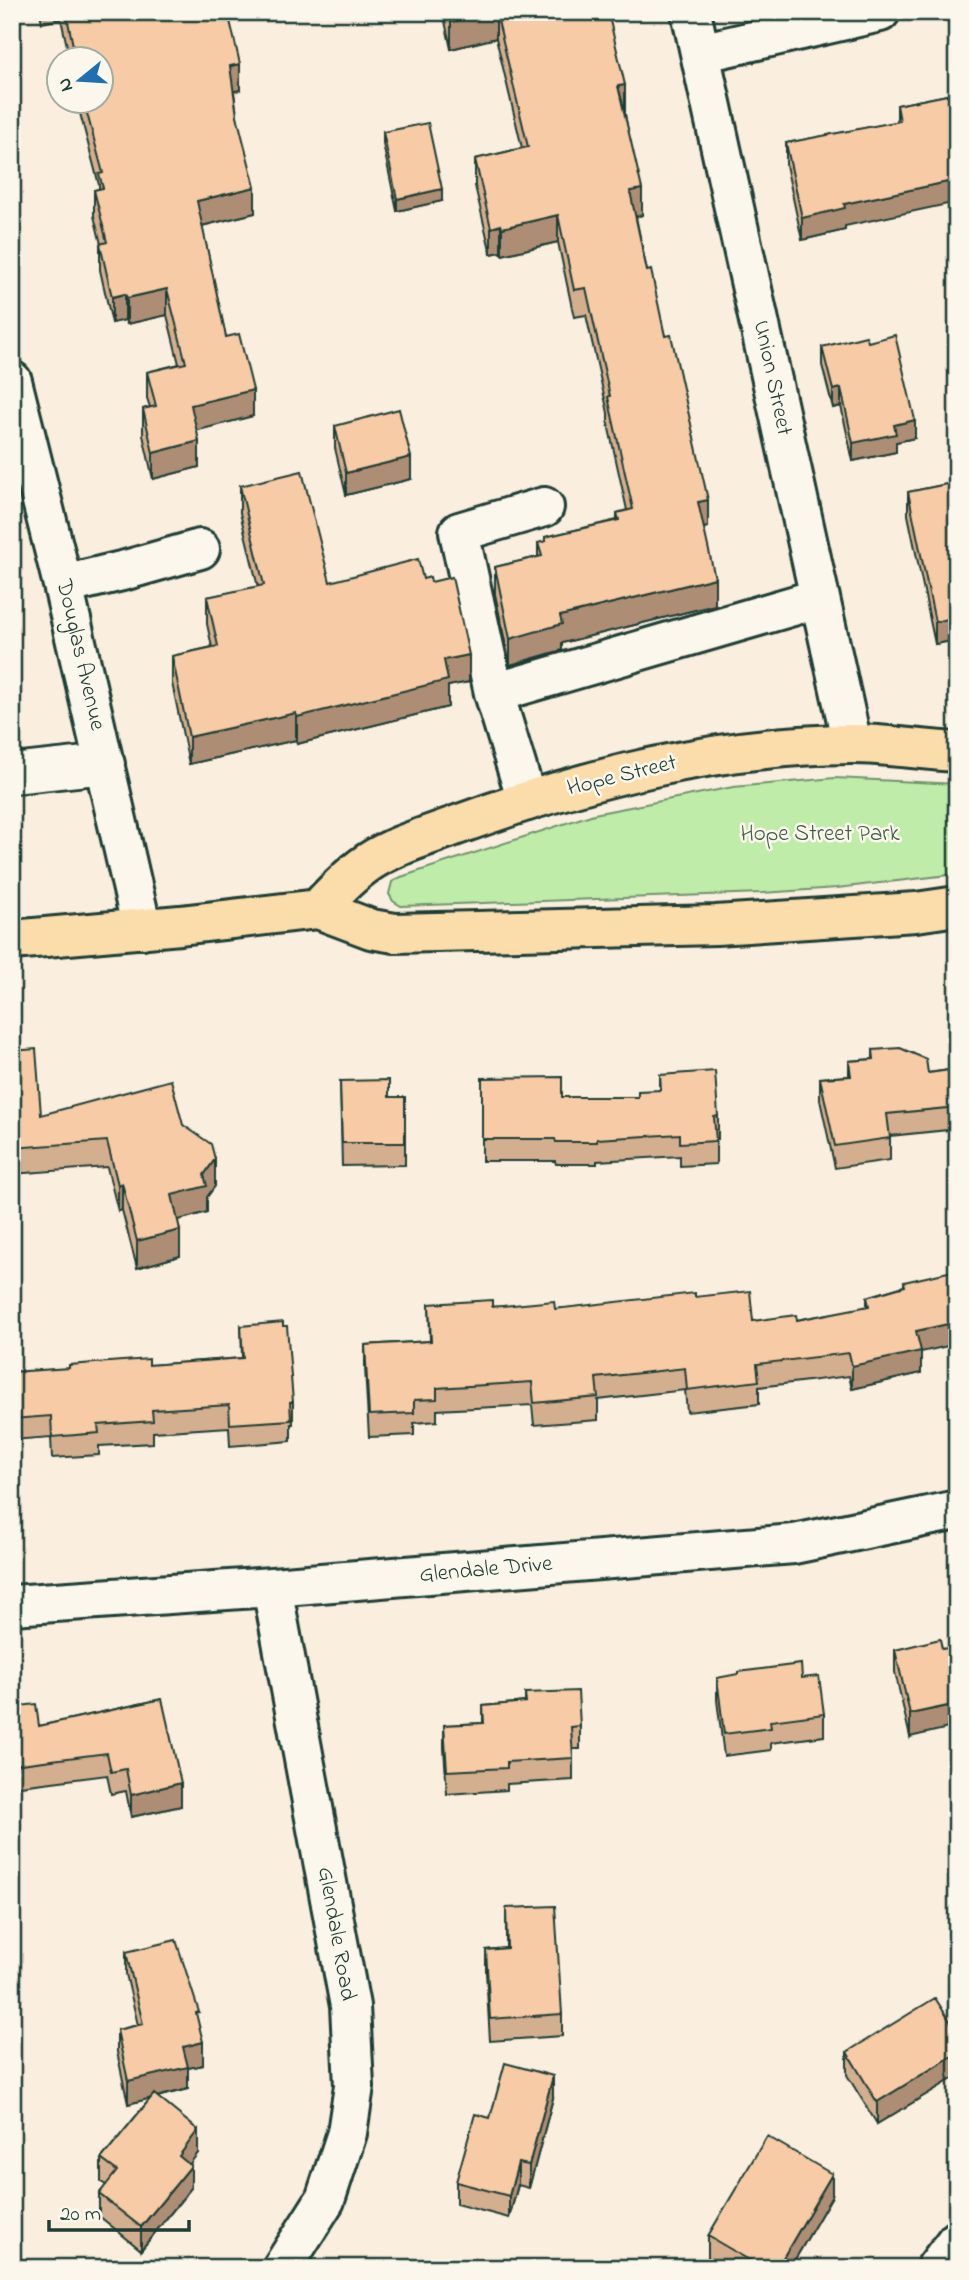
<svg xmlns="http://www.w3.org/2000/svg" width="969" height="2280" font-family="'Indie Flower',sans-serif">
  <rect width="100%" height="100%" fill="#faeede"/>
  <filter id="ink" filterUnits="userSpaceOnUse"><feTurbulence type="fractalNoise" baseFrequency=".0143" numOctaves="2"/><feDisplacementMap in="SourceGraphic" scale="14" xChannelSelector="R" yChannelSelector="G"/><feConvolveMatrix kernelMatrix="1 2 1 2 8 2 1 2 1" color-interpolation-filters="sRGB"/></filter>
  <g filter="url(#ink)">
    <path fill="#bfeca9" stroke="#6f946e" stroke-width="2" d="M835,778L957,784V874L837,888L762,893L401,906L393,901L389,894L392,882L401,877L594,814L733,787Z"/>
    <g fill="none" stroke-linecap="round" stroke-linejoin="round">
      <g stroke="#1f3d34" stroke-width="44">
        <path id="minor" d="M691,12L852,744
          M700,53L880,12
          M12,381L63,585L142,929
          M63,585L126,570L200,549
          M494,693L820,598
          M12,774L105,764
          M527,801L494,693L459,532L544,507
          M272,1587L350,2006L354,2086L347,2133L325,2200L282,2268
          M12,1605L272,1587L794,1544L957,1510
          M936,2268L957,2240"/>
      </g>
      <g stroke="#1f3d34" stroke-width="44">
        <path id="major" d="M318,909C334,892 350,875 369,862C395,845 428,836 457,825C583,779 716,745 851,744C886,744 922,750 957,752
          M12,940L180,925L318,909L371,929L395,933L716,925L916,912L957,906"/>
      </g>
      <use href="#minor" stroke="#fbf7ec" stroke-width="38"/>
      <use href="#major" stroke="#fbddab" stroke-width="38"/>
    </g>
    <path fill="#d4af8f" stroke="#1f3d34" stroke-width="2" d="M40,12H228L240,90L234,91L237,116L255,213L202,226L226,337L253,416L197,430L199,467L153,479L143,435V409L150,407L147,398V372L179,364L167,315L127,324L125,320L112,323L100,270V244H101L94,216V190L99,189V185L77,102H102V60H70L61,19L42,23Z
      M443,12H608L642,215L636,217L647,271L665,336L708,527L703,528L715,605L562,643V650L510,665L495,594V567L538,557V543L545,542V537L617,520V513L627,510L608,424V413L586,315L574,317L558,242L502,255L501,252L491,254L475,186V159L522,148L496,38L451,49Z
      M952,94L845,226V230L802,240L786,165V143L897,122V105Z
      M383,132L442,201L397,211L383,144Z
      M868,342L915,438L896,442V452L853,461L841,406L833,408L822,365V347Z
      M335,426L411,479L346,495L335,448Z
      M957,482V640L935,644L908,515V492Z
      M240,486L330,582L423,579L469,682L448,686V707L297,744L296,740L189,764L172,683V656L212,647L207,624V597L258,587L240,513Z
      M873,1050L928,1073L957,1069V1129L890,1136V1160L835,1168L820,1100V1078L849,1076V1061L873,1059Z
      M12,1051L41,1115L183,1125L215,1186L207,1197V1212L178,1220L180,1256L137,1268L122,1210L118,1211L107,1167L12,1174Z
      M660,1075L718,1116V1139H716V1164L680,1166V1156L597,1161V1164H556L555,1161H482V1078L562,1097H638L660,1090Z
      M340,1081L389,1097H405V1165L342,1166Z
      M904,1282L921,1352V1373L852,1389L849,1376L759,1387V1404L687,1412L685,1390L598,1400V1420L534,1425L532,1405L437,1410V1421L414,1423V1435L369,1437L365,1368V1345L430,1341L429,1304L555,1309L695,1297L753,1321L797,1320L867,1307V1297L904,1286Z
      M241,1326L293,1402V1424H291V1441L230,1446L229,1427L153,1432V1443L99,1446V1455L52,1458L51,1437L12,1440V1372L149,1365L242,1358Z
      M942,1649L910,1737L895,1672V1650Z
      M717,1678H802L824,1714V1736L771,1743V1750L724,1756L717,1700Z
      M525,1693L580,1726V1749H573V1780L507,1784V1790L447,1794L444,1748V1725L483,1723V1706L525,1702Z
      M162,1699L181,1806L131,1817L126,1791L111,1794L107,1775L12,1787V1707L39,1726Z
      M506,1908L562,2014V2036L490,2041L486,1972V1950L506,1948Z
      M126,1952L199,2026L203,2065L188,2068V2089L157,2097L198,2153L189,2164L191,2188L141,2250L99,2216V2194L106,2185L101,2182V2159L151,2098L128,2104L117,2052V2030L138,2025L126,1974Z
      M957,2032V2076L877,2124L847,2075V2052Z
      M553,2098L529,2188L518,2185L509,2218L456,2204V2182L490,2118Z
      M832,2196L790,2268H725L708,2258V2236Z"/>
    <path fill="#ad8e74" stroke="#1f3d34" stroke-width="2" d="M493,12H496V38L451,49V22Z
      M240,64V90L230,92V66Z
      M625,85V112L618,86Z
      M957,180V202L845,226V230L802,240V218L844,204Z
      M255,187V213L197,227V201Z
      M442,189V201L397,211V199Z
      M642,189V215L630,218V191Z
      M558,215V242L502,255V228Z
      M501,225V252L491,254V228Z
      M167,289V315L127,324V298Z
      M125,294V320L112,323V297Z
      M841,388V406L833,408V390Z
      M253,390V416L191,432V405Z
      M915,420V438L896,442V452L853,461V443L894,425Z
      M199,441V467L153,479V453Z
      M411,457V479L346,495V473Z
      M708,500V527L698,529V502Z
      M715,578V605L562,643V650L510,665V639L560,616Z
      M957,617V640L935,644V622Z
      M469,655V682L448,686V707L297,744V717L444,660Z
      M296,713V740L189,764V737Z
      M215,1159V1186L207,1197V1212L172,1222V1195L204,1175Z
      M122,1183V1210L118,1211V1185Z
      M180,1230V1256L137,1268V1241Z
      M957,1322V1344L921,1352V1373L852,1389V1366L916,1331Z
      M957,1704V1726L910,1737V1714Z
      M181,1783V1806L131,1817V1795Z
      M203,2042V2065L188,2068V2089L128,2104V2081L183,2047Z
      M957,2053V2076L877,2124V2102Z
      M553,2076V2098L529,2188V2165Z
      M198,2130V2153L179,2178V2156Z
      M518,2163V2185L509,2218V2196Z
      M191,2166V2188L141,2250V2227Z
      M832,2174V2196L790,2268H777Z"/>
    <path fill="#f7cba6" stroke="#1f3d34" stroke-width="2" d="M66,12H228L240,64L230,66L237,116L255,187L197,201L226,337L239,334L253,390L191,405L199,441L153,453L143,409L156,406L147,372L186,363L167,289L127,298L125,294L112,297L100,244L107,242L94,190L103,188L99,174L103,173L84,102H102V60H76Z
      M449,12H493L451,22Z
      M496,12H608L625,85L618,86L642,189L630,191L647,271L651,270L665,336L671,335L708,500L698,502L715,578L560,616L562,624L510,639L495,567L542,556L538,543L546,541L545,537L619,520L617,513L633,509L608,397L610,396L586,288L574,290L558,215L502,228L501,225L491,228L475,159L528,147Z
      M952,94L953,102L957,101V180L844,204L845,208L802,218L786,143L900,121L897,105Z
      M428,123L442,189L397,199L383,132Z
      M895,335L915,420L894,425L896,434L853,443L841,388L833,390L822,347L866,336L868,342Z
      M399,409L411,457L346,473L335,426Z
      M302,471L330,582L418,559L423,579L430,577L431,582L452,577L469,655L444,660L448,680L297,717L296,713L189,737L172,656L218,646L207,597L264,585L240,486Z
      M957,482V617L935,622L908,492Z
      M900,1048L926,1059L928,1073L957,1069V1107L887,1114L890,1138L835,1146L820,1078L851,1076L849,1061L874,1059L873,1050Z
      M36,1049L41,1115L171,1080L183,1125L211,1144L215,1159L204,1175L207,1186L172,1195L180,1230L137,1241L122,1183L118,1185L107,1141L12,1148V1051Z
      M715,1071L718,1116L714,1117L716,1141L680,1143V1134L597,1139V1142H556L555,1139H482V1078L562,1077V1097H638V1091L661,1090L660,1075Z
      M389,1080V1097H405V1143H342L340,1081Z
      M957,1270V1322L916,1331L921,1351L852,1366L849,1353L757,1364L759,1381L687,1390L685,1368L596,1378L598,1397L534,1403L532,1382L437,1388V1399L414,1400V1413L369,1415L365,1345L431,1341L429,1304L492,1300V1307L554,1301L555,1309L695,1293V1297L750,1291L753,1321L796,1315L797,1320L869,1306L867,1297L905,1286L904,1282Z
      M283,1322V1326H287L293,1402H290L291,1420L230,1424L229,1405L152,1410L153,1421L98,1425L99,1433L52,1437L51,1416L12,1419V1372L69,1368V1365L149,1359V1365L243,1358L241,1326Z
      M940,1639L942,1649L957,1646V1704L910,1714L895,1650Z
      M801,1664L802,1678L819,1676L824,1714L770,1721L771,1728L724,1734L717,1678L738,1674V1672Z
      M578,1691L580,1726L571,1727L573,1758L507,1762V1768L447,1771L444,1725L484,1723L483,1706L526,1702L525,1693Z
      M162,1699L181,1783L131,1795L126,1769L111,1772L107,1753L12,1765V1707L36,1704L39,1726Z
      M555,1906L562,2014L490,2019L486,1950L507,1948L506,1908Z
      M176,1940L199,2012L196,2013L203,2042L183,2047L188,2067L128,2081L117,2030L143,2024L126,1952Z
      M935,1998L957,2032V2053L877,2102L847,2052Z
      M505,2063L553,2076L529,2165L518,2163L509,2196L456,2182L475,2114L490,2118Z
      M154,2094L198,2130L179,2156L191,2166L141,2227L99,2194L117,2171L101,2159Z
      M767,2136L832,2174L777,2268H763L708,2236Z"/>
  </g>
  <g text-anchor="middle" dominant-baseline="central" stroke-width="5" stroke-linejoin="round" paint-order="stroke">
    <g font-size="23" fill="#1f3d34" stroke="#fbf7ec">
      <text transform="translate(772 378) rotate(78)">Union Street</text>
      <text transform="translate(80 655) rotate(77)">Douglas Avenue</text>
      <text transform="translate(622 776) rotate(-14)">Hope Street</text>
      <text transform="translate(486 1570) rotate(-5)">Glendale Drive</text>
      <text transform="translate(336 1934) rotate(80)">Glendale Road</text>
    </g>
    <g font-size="23" fill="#3f604b" stroke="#fbf7ec">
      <text x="820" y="834">Hope Street Park</text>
    </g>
  </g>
  <rect width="969" height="2280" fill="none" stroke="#fbf7ec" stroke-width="42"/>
  <rect x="21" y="21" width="927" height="2238" fill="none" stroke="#1f3d34" stroke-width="2.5" filter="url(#ink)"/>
  <g transform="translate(80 80) rotate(252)"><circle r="33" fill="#fbf7ec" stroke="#a3ada2" stroke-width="2"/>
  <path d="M0-5L12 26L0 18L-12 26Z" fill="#1f6fb2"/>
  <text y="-10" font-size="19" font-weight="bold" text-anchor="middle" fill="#1f3d34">N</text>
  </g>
  <path d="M49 2220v10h140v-10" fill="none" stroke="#1f3d34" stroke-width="3.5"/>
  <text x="60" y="2220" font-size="21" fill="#1f3d34" stroke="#fbf7ec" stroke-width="5" paint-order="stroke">20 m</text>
</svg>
